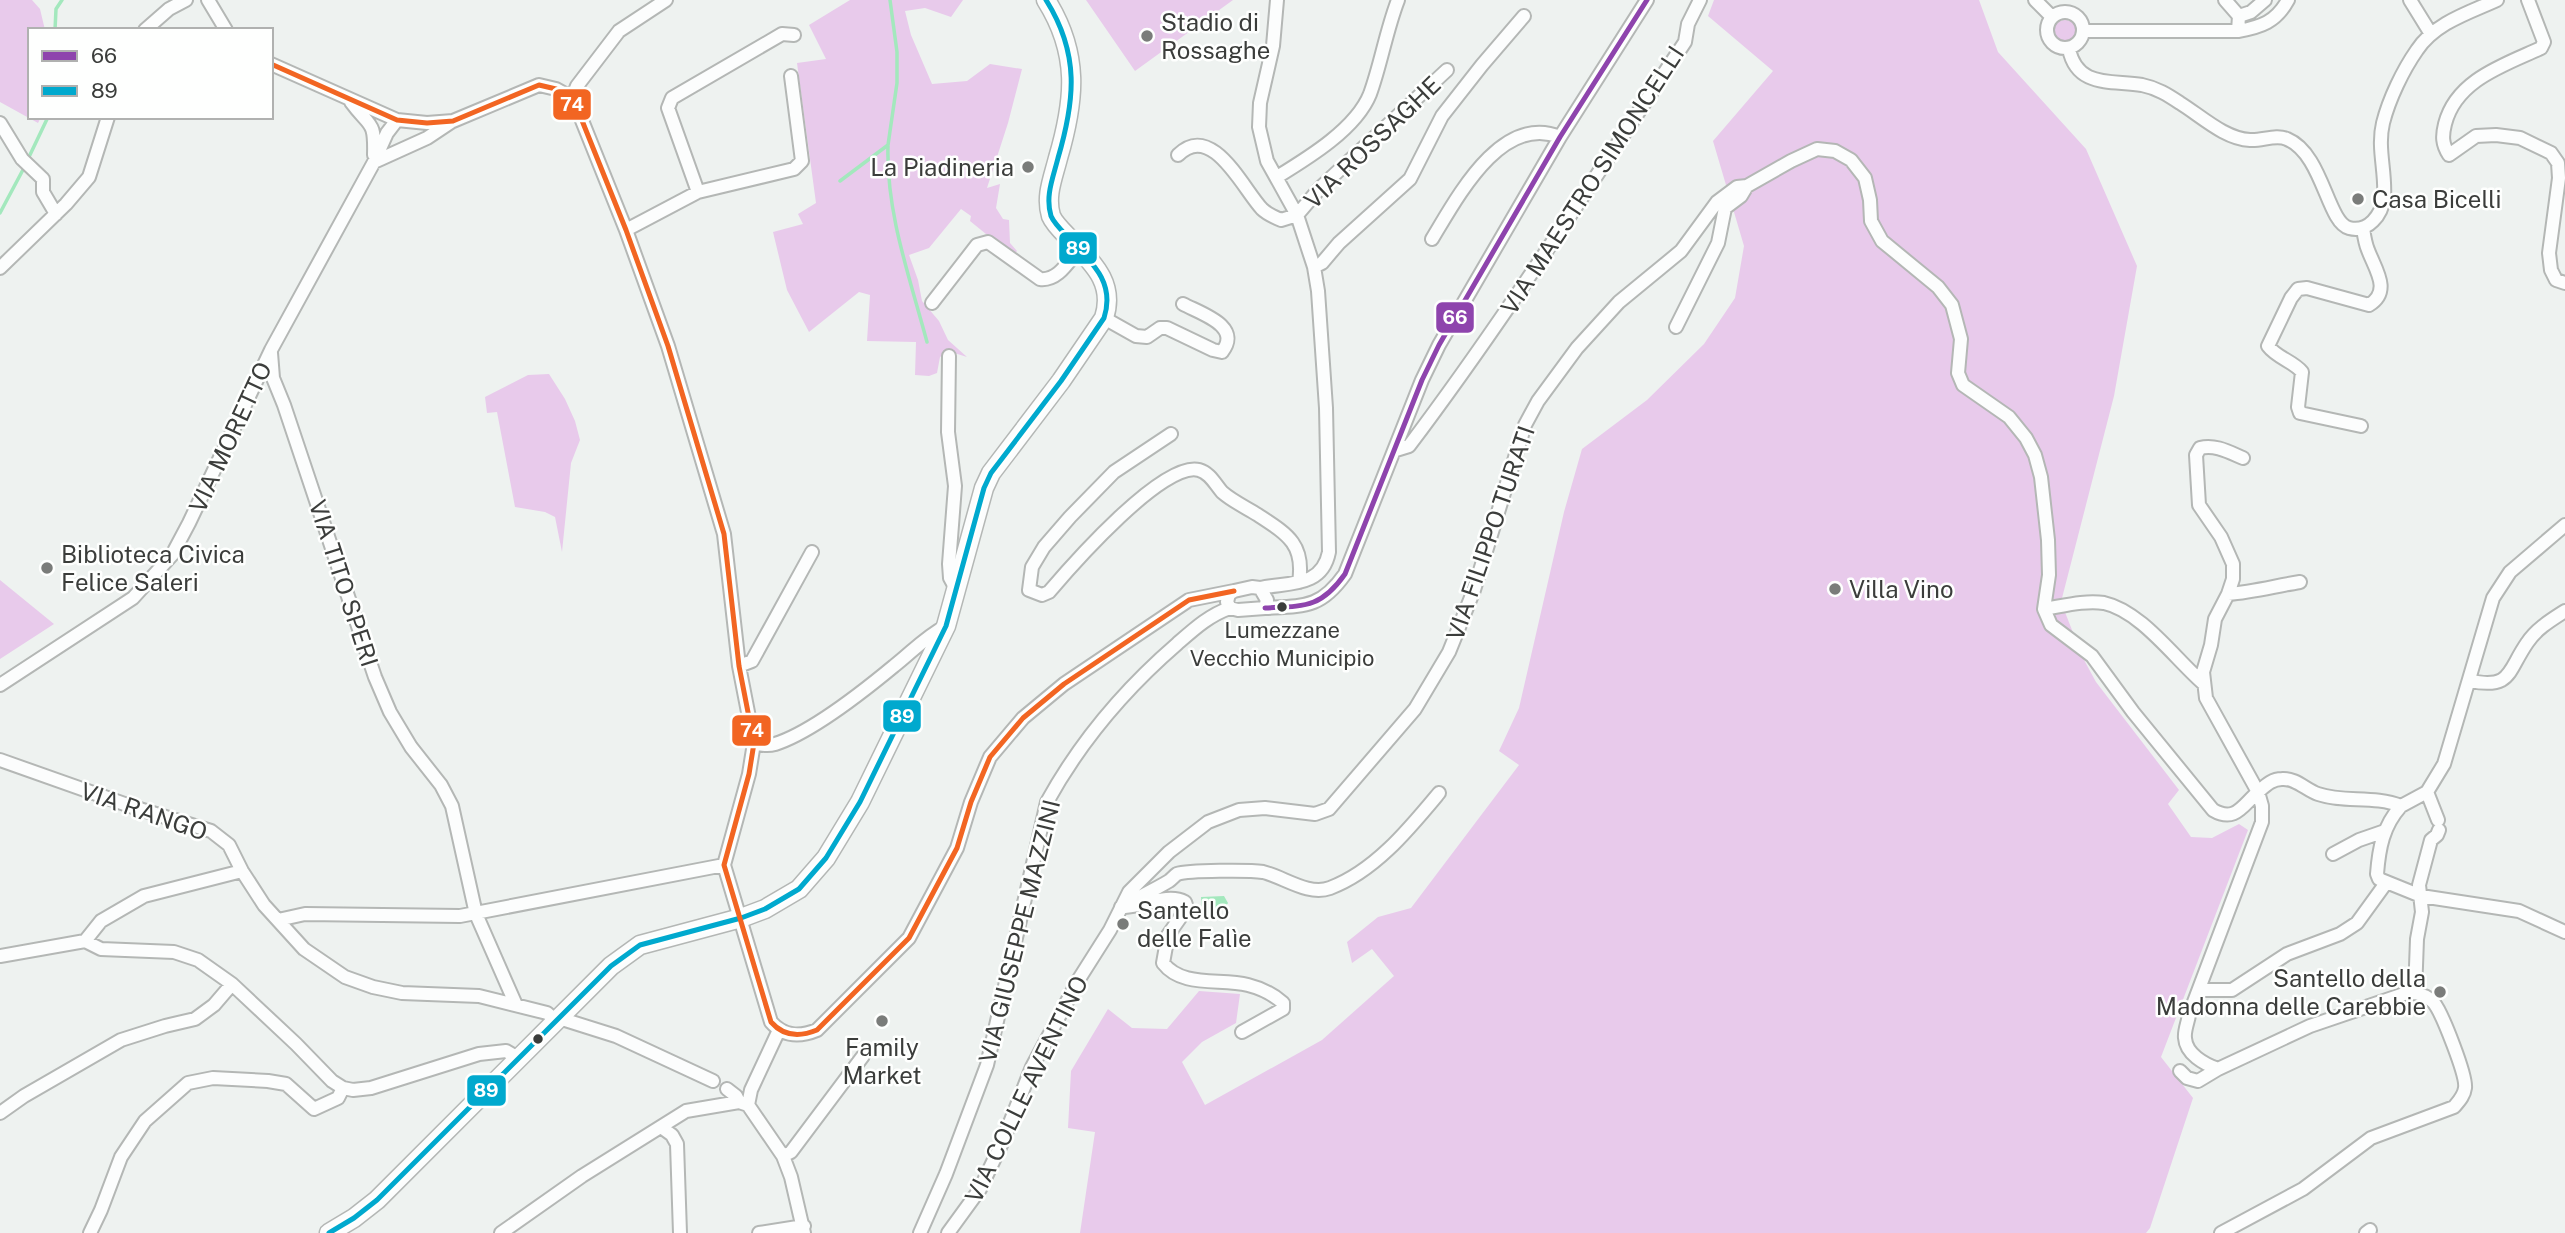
<svg xmlns="http://www.w3.org/2000/svg" width="2565" height="1233" font-family="'Public Sans',sans-serif">
  <rect width="100%" height="100%" fill="#eef2f0"/>
  <path fill="#e8caeb" d="M0,0H32L40,9L45,30H30V117H41L38,123L0,102Z
    M850,0H963L951,17L925,8L905,11L911,35L932,84L967,81L990,64L1022,69L1008,123L987,188L1000,184L996,208L1003,219L1009,220L1010,243L1017,251L1013,256L970,221L971,216L961,209L929,248L909,255L918,280L922,301L939,321L948,340L967,357L948,351L940,357L937,373L929,376L915,375L916,342L867,341L870,295L859,292L809,332L787,290L773,232L803,224L798,214L816,203L797,63L826,59L809,25Z
    M1086,0H1233L1135,71Z
    M1714,0H1979L1998,52L2086,149L2137,266L2114,396L2061,602L2083,658L2096,682L2179,790L2168,804L2191,837L2212,838L2239,824L2248,830L2161,1057L2193,1098L2150,1228L2146,1233H1080L1095,1132L1068,1128L1071,1071L1108,1009L1132,1028L1167,1029L1199,991L1240,994L1236,1023L1202,1042L1182,1062L1205,1105L1322,1040L1394,976L1372,949L1352,963L1347,942L1378,917L1411,908L1519,765L1499,751L1519,708L1564,512L1582,449L1647,400L1704,344L1735,298L1744,246L1713,141L1773,71L1708,16Z
    M2054 31a11 11 0 1 1 22 0a11 11 0 1 1-22 0Z
    M549,374L565,399L575,421L580,440L571,463L562,552L555,517L545,512L515,507L497,412L487,413L485,397L528,375Z
    M0,580L54,624L0,659Z"/>
  <path fill="#a3e8bd" d="M1224,896L1228,903L1224,909L1210,912L1208,915L1202,913L1201,897Z"/>
  <g fill="none" stroke-linecap="round" stroke-linejoin="round">
    <path stroke="#a3e8bd" stroke-width="3.5" d="M55,30L56,9L62,0
      M888,146C886,213 910,278 927,342
      M28,159L48,117
      M840,181L888,145L897,83V52L890,0
      M0,213L25,166"/>
    <g stroke="#b4b7b5" stroke-width="16">
      <path id="minor" d="M208,0L226,30
        M2035,0L2052,17
        M2225,0L2239,16
        M2410,0L2431,34
        M2528,0L2544,42L2541,48C2504,65 2456,80 2445,124C2442,136 2442,144 2449,155L2476,136L2496,135L2520,138L2551,153L2558,163L2559,178L2549,253L2551,270L2556,280L2565,283
        M2047 30a18 18 0 1 1 36 0a18 18 0 1 1-36 0Z
        M145,30L169,9L186,0
        M2084,31H2238C2261,27 2276,22 2288,0
        M2238,31L2239,16L2251,12L2265,0
        M2069,49C2077,88 2111,80 2142,85C2157,88 2168,95 2180,103C2201,116 2225,139 2250,140C2262,141 2276,134 2287,139C2323,154 2327,222 2349,228C2368,233 2382,215 2384,197C2386,172 2377,148 2383,123C2389,99 2403,70 2417,50C2435,23 2468,13 2497,0
        M271,64L397,120L427,123L453,121L539,85L556,89L565,94L581,118L626,230L668,346L724,534L739,666L754,743L749,774L724,865L771,1022C784,1037 800,1037 817,1030L909,938L957,848L971,802L990,757L1023,718L1064,684L1189,600L1234,591
        M571,101L577,86L619,31L666,0
        M351,102C370,128 375,119 374,155
        M0,123L22,159L43,179V192L56,214
        M1178,155C1212,121 1243,189 1262,209C1267,214 1274,217 1281,220L1297,215L1320,188L1447,70
        M374,162L427,138L451,122
        M1277,177C1308,158 1356,129 1370,94C1381,64 1386,31 1398,0
        M698,192L668,108L672,98L782,34L794,35
        M626,230L698,192L794,169L802,161L791,76
        M1432,239C1457,198 1501,113 1560,137
        M1314,267L1322,263L1339,243L1410,179L1442,116L1482,65L1524,16
        M0,268L66,204L89,177L108,117
        M932,303L977,245L988,242L1040,279C1058,281 1068,262 1079,249
        M1104,318L1136,336L1147,337L1160,328H1167L1213,350L1222,352C1242,326 1202,314 1183,304
        M1676,327L1718,243L1725,208L1741,196L1747,186
        M271,353L273,378L284,405L375,677L390,712L411,747L441,785L452,806L476,914L516,1005
        M949,356L948,432L955,486L949,564L950,578L956,589
        M2361,426L2300,413L2298,407L2302,372C2293,361 2277,358 2268,346L2291,298L2298,289L2307,288L2369,305C2392,291 2375,269 2368,250C2365,243 2364,235 2363,228
        M1171,434L1114,472L1070,517L1044,547L1032,567L1029,590L1042,595L1049,592C1072,565 1164,460 1199,470C1210,473 1215,484 1222,492C1232,501 1247,508 1258,515C1287,534 1305,544 1299,582
        M1396,450L1409,446C1507,316 1594,178 1685,42L1688,24L1700,0
        M1252,587L1260,588L1267,600L1265,608L1238,610L1230,608L1227,602L1229,594L1234,591Z
        M1260,588C1288,582 1322,588 1329,552L1326,408L1318,291L1314,267L1297,215L1267,161L1259,127L1260,103L1273,46L1277,0
        M2228,594C2253,592 2275,586 2300,582
        M1265,608C1305,606 1321,608 1345,574L1422,380L1439,345L1560,137L1647,0
        M2044,609C2063,606 2085,600 2104,603C2141,611 2175,659 2204,684
        M739,666L752,661L812,552
        M2470,681C2512,689 2507,672 2527,643C2536,629 2551,620 2565,611
        M0,685L133,598L172,555L189,523L271,350L374,162L387,133L397,120
        M754,743C761,745 768,746 775,744C810,733 865,690 894,666C912,652 925,637 946,626
        M0,760L133,807L211,831L229,845L242,871L264,905L304,949L345,977L373,987L402,993L479,996L547,1013L556,1021
        M2427,792L2438,820
        M2401,806C2383,826 2379,848 2377,874L2379,879L2421,896L2519,911L2565,932
        M2333,854L2359,840L2385,831
        M1121,907C1137,898 1154,890 1169,881C1172,879 1174,876 1177,874C1188,870 1251,870 1263,872C1284,877 1308,896 1330,888C1375,871 1409,829 1439,793
        M1125,907C1144,906 1168,893 1185,902L1187,908L1168,935L1163,963C1182,988 1220,978 1248,985C1260,988 1274,995 1283,1003V1009L1242,1032
        M278,920L305,914L460,916L724,865
        M85,941L101,921L144,896L242,871
        M0,956L85,941L101,949L174,952L198,960L232,984L296,1044L332,1081L343,1088L353,1090L371,1088L479,1054L506,1051L518,1058
        M2201,990H2232L2287,954L2340,934L2357,923L2386,883
        M2415,993L2404,994L2310,1026L2218,1069C2204,1064 2186,1054 2185,1038C2184,1031 2188,1022 2189,1015L2262,822V806L2258,792C2266,785 2272,779 2282,779C2296,778 2306,790 2318,794C2344,803 2374,795 2401,806L2427,792L2444,764L2493,598L2510,572L2565,525
        M559,1018L616,1036L713,1081
        M779,1030L751,1090L748,1105L783,1156L791,1177L804,1233
        M2180,1071L2187,1078L2198,1081L2218,1069
        M727,1089L736,1096L739,1102
        M0,1113L24,1096L121,1040L165,1026L195,1019L214,1005L232,984
        M661,1127L672,1135L677,1144L680,1233
        M783,1156L791,1152L863,1056
        M90,1233L101,1210L121,1157L145,1121L188,1083L213,1078L268,1081L286,1084L314,1109L338,1098L343,1088
        M501,1233L582,1176L686,1111L739,1102L748,1105
        M759,1233L804,1226
        M920,1233L946,1174L987,1065L1047,802C1080,742 1125,689 1177,644C1193,630 1209,615 1230,608
        M948,1233L980,1189L1002,1143L1032,1067L1079,979L1110,930L1129,892L1169,852L1208,822L1239,810L1265,808L1315,814L1329,809L1415,709L1449,652L1474,590L1525,425L1538,401L1577,348L1619,302L1681,251L1717,202L1737,187L1747,186L1791,161L1817,149L1835,151L1851,160L1865,178L1870,200L1871,221L1882,241L1938,287L1952,305L1961,339L1958,373L1963,385L2009,417L2026,438L2035,455L2041,477L2048,540L2049,575L2044,609L2051,625L2092,656L2133,712L2213,810C2235,823 2242,806 2258,792L2206,698L2203,672L2211,645L2215,619L2228,594L2233,579V564L2221,537L2199,505L2196,455L2200,448C2215,444 2229,452 2243,458
        M2221,1233L2303,1189L2371,1138L2454,1107C2459,1101 2464,1096 2465,1088C2467,1076 2442,1013 2434,1003C2429,997 2423,995 2415,993L2417,939L2422,912L2419,885L2431,840L2437,835L2439,830
        M2366,1233L2370,1230"/>
    </g>
    <g stroke="#b4b7b5" stroke-width="21">
      <path id="secondary" d="M329,1233L354,1218L377,1200L611,966L640,945L741,918L765,909L799,889L826,858L860,802L946,626L984,488L991,473L1061,381L1104,318C1116,281 1090,261 1067,236C1061,230 1054,223 1051,216C1045,196 1053,178 1058,158C1075,100 1080,54 1046,0"/>
    </g>
    <use href="#minor" stroke="#fcfdfd" stroke-width="12"/>
    <use href="#secondary" stroke="#fcfdfd" stroke-width="18"/>
    <g stroke="#fefffe" stroke-width="10">
      <path id="bus-1" d="M1265,608C1305,606 1321,608 1345,574L1422,380L1439,345L1560,137L1647,0"/>
    </g>
    <g stroke="#fefffe" stroke-width="10">
      <path id="bus-2" d="M329,1233L354,1218L377,1200L611,966L640,945L741,918L765,909L799,889L826,858L860,802L946,626L984,488L991,473L1061,381L1104,318C1116,281 1090,261 1067,236C1061,230 1054,223 1051,216C1045,196 1053,178 1058,158C1075,100 1080,54 1046,0"/>
    </g>
    <g stroke="#fefffe" stroke-width="10">
      <path id="bus-3" d="M271,64L397,120L427,123L453,121L539,85L556,89L565,94L581,118L626,230L668,346L724,534L739,666L754,743L749,774L724,865L771,1022C784,1037 800,1037 817,1030L909,938L957,848L971,802L990,757L1023,718L1064,684L1189,600L1234,591"/>
    </g>
    <use href="#bus-1" stroke="#8e44ad" stroke-width="5"/>
    <use href="#bus-2" stroke="#00a9ce" stroke-width="5"/>
    <use href="#bus-3" stroke="#f26522" stroke-width="5"/>
  </g>
  <g fill="#7a7c7a" stroke="#fefffe" stroke-width="2.5">
    <circle cx="1147" cy="36" r="7"/>
    <circle cx="1028" cy="167" r="7"/>
    <circle cx="2358" cy="199" r="7"/>
    <circle cx="47" cy="568" r="7"/>
    <circle cx="1835" cy="589" r="7"/>
    <circle cx="1123" cy="924" r="7"/>
    <circle cx="2440" cy="992" r="7"/>
    <circle cx="882" cy="1021" r="7"/>
  </g>
  <g fill="#3b3d3b" stroke="#fefffe" stroke-width="2.5">
    <circle cx="1282" cy="607" r="6"/>
    <circle cx="538" cy="1039" r="6"/>
  </g>
  <g text-anchor="middle" dominant-baseline="central" stroke-width="5" stroke-linejoin="round" paint-order="stroke">
    <g font-size="22" fill="#3b3d3b" stroke="#fefffe">
      <text x="1282" y="630">Lumezzane<tspan x="1282" dy="28">Vecchio Municipio</tspan></text>
    </g>
    <g font-size="24" fill="#3b3d3b" stroke="#fefffe" text-anchor="start">
      <text x="1161" y="22">Stadio di<tspan x="1161" dy="28">Rossaghe</tspan></text>
      <text x="1014" y="167" text-anchor="end">La Piadineria</text>
      <text x="2372" y="199">Casa Bicelli</text>
      <text x="61" y="554">Biblioteca Civica<tspan x="61" dy="28">Felice Saleri</tspan></text>
      <text x="1849" y="589">Villa Vino</text>
      <text x="1137" y="910">Santello<tspan x="1137" dy="28">delle Falìe</tspan></text>
      <text x="2426" y="978" text-anchor="end">Santello della<tspan x="2426" dy="28">Madonna delle Carebbie</tspan></text>
      <text x="882" y="1047" text-anchor="middle">Family<tspan x="882" dy="28">Market</tspan></text>
    </g>
    <g font-size="24" fill="#3b3d3b" stroke="#fefffe">
      <text transform="translate(1372 142) rotate(-44)">VIA ROSSAGHE</text>
      <text transform="translate(1592 180) rotate(-57)">VIA MAESTRO SIMONCELLI</text>
      <text transform="translate(230 437) rotate(-65)">VIA MORETTO</text>
      <text transform="translate(1490 533) rotate(-71)">VIA FILIPPO TURATI</text>
      <text transform="translate(344 583) rotate(72)">VIA TITO SPERI</text>
      <text transform="translate(144 811) rotate(19)">VIA RANGO</text>
      <text transform="translate(1019 931) rotate(-76)">VIA GIUSEPPE MAZZINI</text>
      <text transform="translate(1026 1089) rotate(-64)">VIA COLLE AVENTINO</text>
    </g>
  </g>
  <g stroke="#fefffe" stroke-width="2.5">
    <rect x="552" y="88" width="40" height="33" rx="7" fill="#f26522"/>
    <rect x="1058" y="231" width="40" height="34" rx="7" fill="#00a9ce"/>
    <rect x="1435" y="301" width="40" height="33" rx="7" fill="#8e44ad"/>
    <rect x="882" y="699" width="40" height="34" rx="7" fill="#00a9ce"/>
    <rect x="731" y="714" width="41" height="33" rx="7" fill="#f26522"/>
    <rect x="466" y="1074" width="41" height="33" rx="7" fill="#00a9ce"/>
  </g>
  <g font-size="19" text-anchor="middle" font-weight="bold" fill="#fff">
    <text x="572" y="111">74</text>
    <text x="1078" y="255">89</text>
    <text x="1455" y="324">66</text>
    <text x="902" y="723">89</text>
    <text x="752" y="737">74</text>
    <text x="486" y="1097">89</text>
  </g>
  <rect x="28" y="28" width="245" height="91" fill="#fefffe" stroke="#b0b1b0" stroke-width="2"/>
  <rect x="42" y="51" width="35" height="10" fill="#8e44ad" stroke="#b0b1b0" stroke-width="2"/>
  <text x="91" y="63" font-size="21" fill="#3b3d3b">66</text>
  <rect x="42" y="86" width="35" height="10" fill="#00a9ce" stroke="#b0b1b0" stroke-width="2"/>
  <text x="91" y="98" font-size="21" fill="#3b3d3b">89</text>
</svg>
